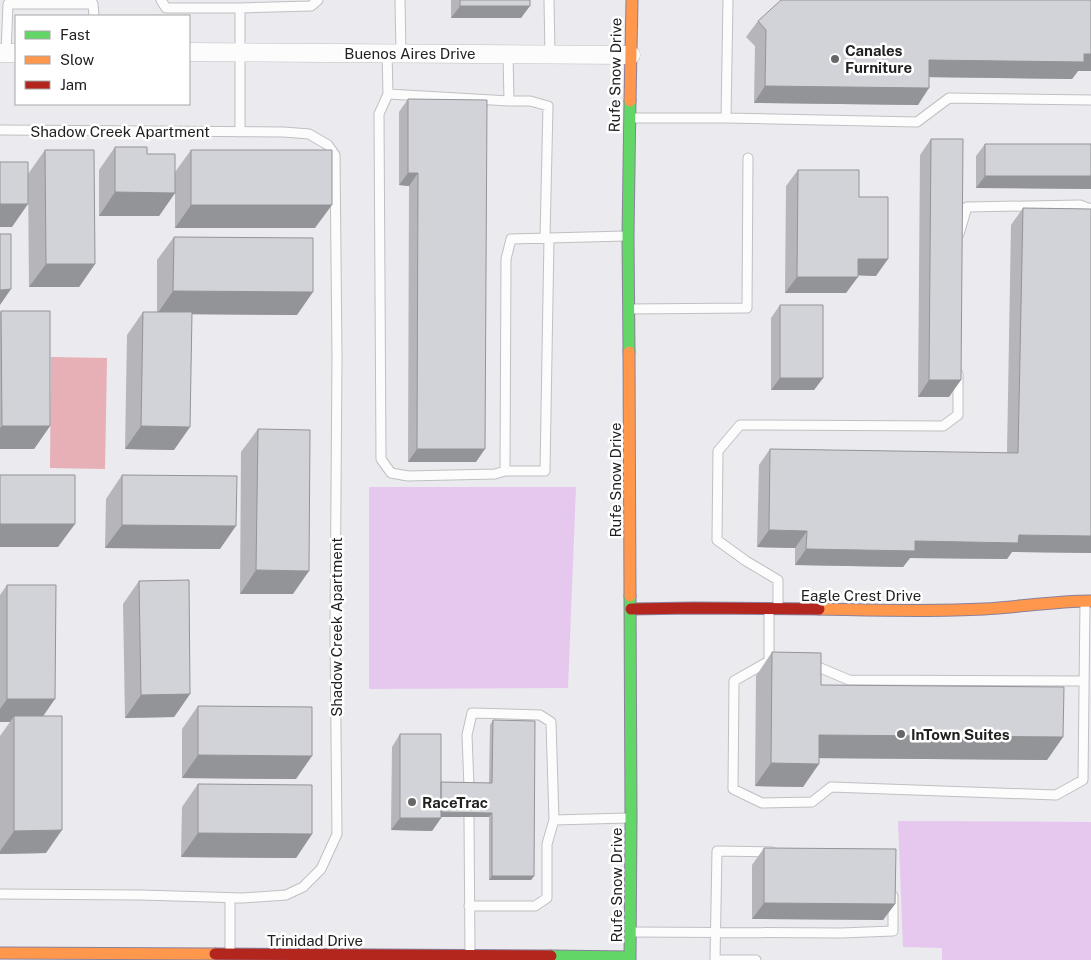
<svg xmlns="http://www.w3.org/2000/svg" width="1091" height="960" font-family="'Public Sans',sans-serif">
  <rect width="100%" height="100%" fill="#eaeaef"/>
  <path fill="#e6c7ee" d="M369,487H576L568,688L369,689Z
    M898,821L1091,822V960H942V948L903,947Z"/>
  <path fill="#e7b0b6" d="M51,357L107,358L105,469L50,468Z"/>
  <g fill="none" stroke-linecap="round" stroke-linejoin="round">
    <g stroke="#c0c0c2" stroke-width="11">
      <path id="lane" d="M161,0L166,8H240L311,6L318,0
        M400,0L401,53
        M549,0L550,54
        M240,8V132
        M6,53L8,4H93L94,16
        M387,53L388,94L379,114L381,459L391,473L408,476L495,474L505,471L506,259L511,239L625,236
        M508,54L509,101H530L548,106L545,238
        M388,94L509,101
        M632,118H726L728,0
        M726,118L917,122L949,98L1091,100
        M0,130L284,132L309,134L328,145L335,155L337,357L335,631L337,834L321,869L303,887L286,895L243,898L141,895L0,894
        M959,234L967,207L1080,205L1091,209
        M629,309L747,308L748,158
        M505,471H545L549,238
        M778,607V580L746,561L717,540L718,451L740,425L943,426L958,415V374
        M769,610V661L734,681L733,789L762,803L812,802L831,787L1056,795L1083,780L1085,603
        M811,664L849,680L1084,681
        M469,787L467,735L472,713L540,715L551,722L554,820L628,818
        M469,817L470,954
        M230,898V952
        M469,906H535L547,898V844L554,820
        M631,932L841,933L893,931V896
        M715,960L717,851L772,852
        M715,960H756"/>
    </g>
    <g stroke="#c0c0c2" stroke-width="19">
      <path id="street" d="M189,52L631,55
        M0,53H16"/>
    </g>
    <g stroke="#8b809b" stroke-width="13">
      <path id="fast" d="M629,352L628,236L630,101
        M630,596L631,818L630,960
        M551,956L630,957"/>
    </g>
    <g stroke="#8b809b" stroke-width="13">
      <path id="slow" d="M630,101L632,0
        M629,352L630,596
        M819,609C873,610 930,612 984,609C1020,607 1055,601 1091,601
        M0,953L215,954"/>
    </g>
    <g stroke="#8b809b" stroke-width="13">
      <path id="jam" d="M631,609L693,608L819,609
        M215,954L551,956"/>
    </g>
    <use href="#lane" stroke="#fcfcfd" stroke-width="9"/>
    <use href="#street" stroke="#fcfcfd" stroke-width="18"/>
    <use href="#fast" stroke="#63d668" stroke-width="11"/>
    <use href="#slow" stroke="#ff974d" stroke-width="11"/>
    <use href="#jam" stroke="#b3261e" stroke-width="11"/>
  </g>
  <path fill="#b5b5ba" d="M451,0H530L521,18H451Z
    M1091,0V71H1078L1072,79L929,77L918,105L754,103L755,46L746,37L758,21Z
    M408,99L476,462H408L409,186L399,185V112Z
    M931,139L949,397H918L920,155Z
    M985,144H1091V189L976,188V156Z
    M115,147L147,154L175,172L191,150L315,228H175V193L159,216H99V170Z
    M45,150L95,264L79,287H29L28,174Z
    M798,170L859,197L876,276L858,275L846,293H785L786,186Z
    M1023,208L1091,209V553L1012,552L1007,559L910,558L903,567L795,565V548L757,547L759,465L770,449L1007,453L1011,225Z
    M174,237L297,315L192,314L174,450L125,449L127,335L143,312H157V260Z
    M780,305L823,378L814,390H771V318Z
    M1,311L50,426L34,449H0V313Z
    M258,429L293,594H240L241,452Z
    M122,475L220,549L105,548L106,499Z
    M139,581L190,694L174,717L125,718L123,604Z
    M7,585L43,716L46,853L0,854V736L10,722H0V595Z
    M772,652L821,685L1063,737L1047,760L819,758L803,787L755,786L756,676Z
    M198,706L296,779L182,778V729Z
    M493,720L534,876L531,880H489V817H441V818L432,831L391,830L392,747L400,734L441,782L489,783L490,725Z
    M198,784L312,834L296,858L181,857L182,807Z
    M764,848L895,904L883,920L752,919V865Z"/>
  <path fill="#939497" d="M460,6H530L521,18H451Z
    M1084,54H1091V71H1078L1072,79L918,77L929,60Z
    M765,86L929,88L918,105L754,103Z
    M408,173H418L409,186L399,185Z
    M985,176H1091V189L976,188Z
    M115,192L175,193L159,216H99Z
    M0,204H28L12,227H0Z
    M191,205H332L315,228H175Z
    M858,259H888L876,276L846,275Z
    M46,264H95L79,287H29Z
    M797,277H858L846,293H785Z
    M11,289L0,305V290Z
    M173,291L313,292L297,315L157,314Z
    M780,378H823L814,390H771Z
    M929,380H961L949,397H918Z
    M2,426H50L34,449H0V428Z
    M141,426L190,427L174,450L125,449Z
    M417,449H485L476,462H408Z
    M0,524H75L58,547H0Z
    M122,525L236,526L220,549L105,548Z
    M769,530L807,531L795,548L757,547Z
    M1019,535L1091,536V553L1012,552L1007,559L910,558L903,567L795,565L806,549L915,541Z
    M256,570L309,571L293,594H240Z
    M190,694L174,717L125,718L141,695Z
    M7,699H55L39,722L14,716L10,722H0V709Z
    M819,735L1063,737L1047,760L803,758Z
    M198,755L312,756L296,779L182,778Z
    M771,763L819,764L803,787L755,786Z
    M435,812L492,813L489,817H432Z
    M400,818H441L432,831L391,830Z
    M62,830L46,853L0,854V851L14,831Z
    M198,833L312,834L296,858L181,857Z
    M492,876H534L531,880H489Z
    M764,903L895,904L883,920L752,919Z"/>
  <path fill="#d2d3d8" stroke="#939497" d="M460,0H530V6H460Z
    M781,0H1091V54H1084V62L929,60V88L765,86L766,30L758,21Z
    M408,99L487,100L485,449H417L418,173H408Z
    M931,139H963L961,380H929Z
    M985,144H1091V176H985Z
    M115,147H147V154H175V193L115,192Z
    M45,150H94L95,264H46Z
    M191,150H332V205H191Z
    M0,162H28V204H0Z
    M798,170H859V197H888V259H858V277H797Z
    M1023,208L1091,209V536L1019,535L1018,543L915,541V551L806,549L807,531L769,530L770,449L1018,453Z
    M0,234H11V289L0,290Z
    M174,237L313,238V292L173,291Z
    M780,305H823V378H780Z
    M1,311H50V426H2Z
    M143,312H192L190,427L141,426Z
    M258,429L310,430L309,571L256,570Z
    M0,475H75V524H0Z
    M122,475L237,476L236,526L122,525Z
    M189,580L190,694L141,695L139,581Z
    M7,585H56L55,699H7Z
    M772,652L821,653V685L1064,687L1063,737L819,735V764L771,763Z
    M198,706L312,707V756L198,755Z
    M14,716H62V830L14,831Z
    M493,720L535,721L534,876H492V813L441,812V782L492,783Z
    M400,734H441V818H400Z
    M198,784L312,785V834L198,833Z
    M764,848L896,849L895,904L764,903Z"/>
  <g fill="#676769" stroke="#fff" stroke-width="2">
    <circle cx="835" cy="59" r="5"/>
    <circle cx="901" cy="734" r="5"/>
    <circle cx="412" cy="802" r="5"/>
  </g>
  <g text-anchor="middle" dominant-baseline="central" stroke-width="5" stroke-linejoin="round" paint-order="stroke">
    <g font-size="15" font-weight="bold" fill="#212121" stroke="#fff" text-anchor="start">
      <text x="845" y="50">Canales<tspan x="845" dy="17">Furniture</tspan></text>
      <text x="911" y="734">InTown Suites</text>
      <text x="422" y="802">RaceTrac</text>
    </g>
    <g font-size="15" fill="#212121" stroke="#fff">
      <text x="410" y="53">Buenos Aires Drive</text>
      <text transform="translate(615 75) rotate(-89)">Rufe Snow Drive</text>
      <text x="120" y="131">Shadow Creek Apartment</text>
      <text transform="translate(615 480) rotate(-90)">Rufe Snow Drive</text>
      <text x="861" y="595">Eagle Crest Drive</text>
      <text transform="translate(336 627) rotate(-90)">Shadow Creek Apartment</text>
      <text transform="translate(616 885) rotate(-90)">Rufe Snow Drive</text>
      <text x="315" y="940">Trinidad Drive</text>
    </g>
  </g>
  <rect x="15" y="15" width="175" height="90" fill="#ffffff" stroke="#a6a6a6"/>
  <rect x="25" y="31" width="25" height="8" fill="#63d668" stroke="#a6a6a6"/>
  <text x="60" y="40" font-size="15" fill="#212121">Fast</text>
  <rect x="25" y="56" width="25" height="8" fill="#ff974d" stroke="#a6a6a6"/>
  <text x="60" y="65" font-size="15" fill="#212121">Slow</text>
  <rect x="25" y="81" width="25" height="8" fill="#b3261e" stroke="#a6a6a6"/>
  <text x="60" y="90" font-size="15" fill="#212121">Jam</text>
</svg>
